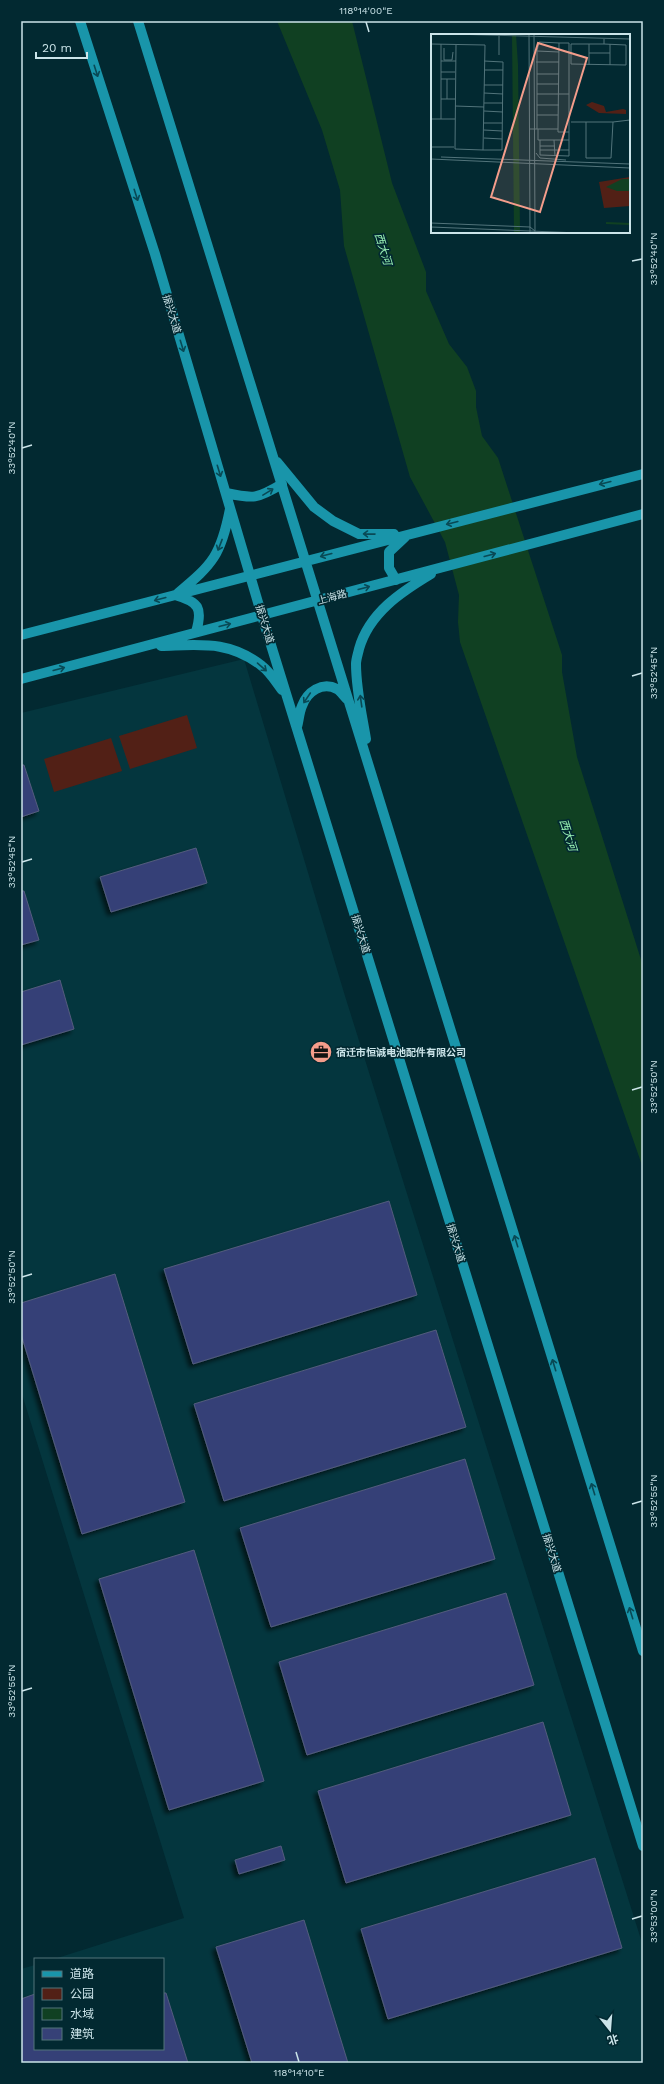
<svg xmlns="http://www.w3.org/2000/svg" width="664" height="2084" font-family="'Work Sans','Noto Sans SC',sans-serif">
  <defs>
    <filter id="shadow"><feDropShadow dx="-3.5" dy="3.5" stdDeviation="2" flood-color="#0009"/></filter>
  </defs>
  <rect width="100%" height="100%" fill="#022931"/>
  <path fill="#04363e" d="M244,659L345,996L643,1946V2063H21V1969L35,1965V2049H163V1959H54L184,1918L21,1391V713Z"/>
  <path fill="#522016" d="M187,715L197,748L130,769L119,736Z
    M111,738L122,771L54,792L44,759Z"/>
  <path fill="#104022" d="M277,21H352L392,183L426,272V291L449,344L467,367L476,391V407L482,436L498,458L562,655V672L577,757L643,966V1168L460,642L458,622L459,595L445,542L410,477L344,246L340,190L322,130Z"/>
  <path fill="#364177" stroke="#535c7d" filter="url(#shadow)" d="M21,765H24L39,811L21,817Z
    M196,848L207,883L111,912L100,877Z
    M21,891H24L39,940L21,945Z
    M60,980L74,1029L21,1045V992Z
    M389,1201L417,1295L193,1364L164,1269Z
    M115,1274L185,1502L82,1534L21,1334V1303Z
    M436,1330L466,1427L224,1501L194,1404Z
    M465,1459L495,1559L271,1627L240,1528Z
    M194,1550L264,1781L169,1810L99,1579Z
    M506,1593L534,1685L307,1755L279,1662Z
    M543,1722L571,1815L346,1883L318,1791Z
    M281,1846L285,1860L239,1874L235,1860Z
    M595,1858L622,1948L388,2019L361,1929Z
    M304,1920L348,2063H252L216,1947Z
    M163,1993H166L188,2063H21V1999L35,1994V2049H163Z"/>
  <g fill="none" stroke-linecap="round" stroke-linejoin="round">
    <path stroke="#1995aa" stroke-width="10" d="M80,21L155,254L262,616L643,1846
      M138,21L643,1651
      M277,462L314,507L333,521L359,534H394
      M226,493C254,499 257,499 282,484
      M396,580L389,568V552L405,537
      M178,593C213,564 221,555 230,509
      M175,595C199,602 203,608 196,632
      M21,635L643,474
      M161,646C200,645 229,640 262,666C270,672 276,682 282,690
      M21,679L643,514
      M297,727C299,720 299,713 302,706C307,692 322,681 337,689C341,691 344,697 348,700
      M366,739C362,715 356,689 356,664C356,659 358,654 359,649C369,613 401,592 431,574"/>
  </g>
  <defs><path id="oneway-shaft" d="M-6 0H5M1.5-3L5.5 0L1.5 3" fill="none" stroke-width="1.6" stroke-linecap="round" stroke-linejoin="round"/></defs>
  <g stroke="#094955">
    <use href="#oneway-shaft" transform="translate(96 71) rotate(72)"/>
    <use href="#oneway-shaft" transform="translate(136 195) rotate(72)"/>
    <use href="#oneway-shaft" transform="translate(182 346) rotate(73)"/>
    <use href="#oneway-shaft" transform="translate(219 471) rotate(73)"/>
    <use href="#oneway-shaft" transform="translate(605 483) rotate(166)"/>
    <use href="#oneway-shaft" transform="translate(268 492) rotate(-31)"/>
    <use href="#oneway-shaft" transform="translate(452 523) rotate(166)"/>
    <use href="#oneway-shaft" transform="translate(369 534) rotate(-179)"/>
    <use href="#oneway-shaft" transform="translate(220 545) rotate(111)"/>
    <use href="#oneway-shaft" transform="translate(326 555) rotate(165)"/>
    <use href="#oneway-shaft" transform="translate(490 555) rotate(-15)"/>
    <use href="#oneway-shaft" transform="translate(364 588) rotate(-15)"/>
    <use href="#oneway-shaft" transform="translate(160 599) rotate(165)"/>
    <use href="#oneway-shaft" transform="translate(225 625) rotate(-14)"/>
    <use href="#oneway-shaft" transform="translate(262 667) rotate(41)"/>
    <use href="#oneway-shaft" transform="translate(59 669) rotate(-15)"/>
    <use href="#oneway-shaft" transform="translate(307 698) rotate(124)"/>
    <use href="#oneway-shaft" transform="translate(361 701) rotate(-98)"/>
    <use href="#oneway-shaft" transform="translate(516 1241) rotate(-107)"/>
    <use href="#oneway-shaft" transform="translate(554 1365) rotate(-107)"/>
    <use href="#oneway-shaft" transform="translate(593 1489) rotate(-107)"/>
    <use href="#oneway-shaft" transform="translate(631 1613) rotate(-107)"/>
  </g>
  <path fill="none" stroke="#cbe4e9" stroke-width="1.5" d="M366,22L369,32M632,261L642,259M22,448L32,445M632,676L642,673M22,862L32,859M632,1090L642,1087M22,1277L32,1274M632,1504L642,1501M22,1691L32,1688M632,1919L642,1916M296,2052L299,2062"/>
  <defs>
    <g id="office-disc" transform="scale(1.15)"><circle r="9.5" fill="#f49d8b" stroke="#022931"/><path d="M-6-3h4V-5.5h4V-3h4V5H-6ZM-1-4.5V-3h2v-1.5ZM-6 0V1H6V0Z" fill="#111"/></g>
  </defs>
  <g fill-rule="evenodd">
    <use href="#office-disc" x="321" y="1052"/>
  </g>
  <g text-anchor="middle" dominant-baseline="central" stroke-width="3.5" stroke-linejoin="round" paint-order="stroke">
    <g font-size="10" fill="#cbe4e9" stroke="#022931">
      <text transform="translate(172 314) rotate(73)">振兴大道</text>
      <text transform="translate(332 597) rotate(-15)">上海路</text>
      <text transform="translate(265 624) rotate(73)">振兴大道</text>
      <text transform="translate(361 934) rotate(73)">振兴大道</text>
      <text transform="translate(456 1243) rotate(73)">振兴大道</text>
      <text transform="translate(552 1553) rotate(73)">振兴大道</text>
    </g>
    <g font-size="10" font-weight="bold" fill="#cbe4e9" stroke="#022931" text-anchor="start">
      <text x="336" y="1052">宿迁市恒诚电池配件有限公司</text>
    </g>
    <g font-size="11" font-style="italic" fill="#9cf5b6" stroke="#022931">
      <text transform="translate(383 249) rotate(73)">西大河</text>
      <text transform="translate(568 835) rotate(72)">西大河</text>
    </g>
  </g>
  <g transform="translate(431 34)">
    <rect width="199" height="199" fill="#022931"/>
    <path d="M161,68L173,72L175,78L192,75L195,76V80L168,79L155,71ZM199,143V172L173,174L168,148Z" fill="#522016"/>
    <path d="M81,0H85L87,31L89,199H83ZM191,145H199V157H186L175,153Z" fill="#104022"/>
    <path fill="none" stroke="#104022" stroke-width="2" d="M175,189L199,190"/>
    <path fill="none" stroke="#52747b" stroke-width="1" d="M20,0L199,5M98,0L99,199M103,0L104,199M0,10L54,11L52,116L24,115L25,11M173,10L195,11V31L140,30V10H173V5M179,10V31M13,14V26H21L22,18M106,17L108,8L128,9M158,19H179M68,21V2M10,27H25M105,28H128M158,31V10M53,36H72M10,38H24M106,40H128M10,45H24M106,50H128M53,51H72M53,59L72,60M106,60H138M10,65H24M16,65V45M53,69H72M106,71H128M24,72L53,73M53,77L72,78M106,81H127M0,85H24M10,85V10M140,88H182L180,124H155V88M182,88L199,86M53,89H71M99,95H127L128,9H138V122L109,121V106M106,95V17L128,18M107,95V106H138M127,95V98H138M53,96L71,97M53,104L71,105M123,106L124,122M109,112H124M0,113H23M52,116H71L72,28L53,27M109,116H138M105,119L109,124L135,126M10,123L199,130M0,125L199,134M0,189L99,193L104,197M0,193L148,199"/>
    <path fill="#f49d8b" fill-opacity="0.15" stroke="#f49d8b" stroke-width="2" d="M107,9L156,24L109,178L60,163Z"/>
    <rect width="199" height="199" fill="none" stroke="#cbe4e9" stroke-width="2"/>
  </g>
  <rect width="664" height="2084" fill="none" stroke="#022931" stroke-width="44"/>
  <rect x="34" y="1958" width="130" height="92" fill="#022931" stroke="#52747b"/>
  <rect x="42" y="1971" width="20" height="6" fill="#1995aa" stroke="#52747b"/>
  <text x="70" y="1978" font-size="12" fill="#cbe4e9">道路</text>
  <rect x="42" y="1988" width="20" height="12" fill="#522016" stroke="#52747b"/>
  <text x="70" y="1998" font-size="12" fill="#cbe4e9">公园</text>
  <rect x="42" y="2008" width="20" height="12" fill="#104022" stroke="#52747b"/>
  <text x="70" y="2018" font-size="12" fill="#cbe4e9">水域</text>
  <rect x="42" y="2028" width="20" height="12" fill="#364177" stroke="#52747b"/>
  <text x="70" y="2038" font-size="12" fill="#cbe4e9">建筑</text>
  <g transform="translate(610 2030) rotate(163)" stroke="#022931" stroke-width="3" paint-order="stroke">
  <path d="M0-3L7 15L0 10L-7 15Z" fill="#cbe4e9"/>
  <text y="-6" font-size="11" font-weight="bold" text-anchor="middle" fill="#cbe4e9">北</text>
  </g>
  <path d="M36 52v6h51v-6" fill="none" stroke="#cbe4e9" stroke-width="2"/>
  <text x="42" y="52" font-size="12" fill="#cbe4e9" stroke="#022931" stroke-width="3" paint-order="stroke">20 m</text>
  <rect x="22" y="22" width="620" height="2040" fill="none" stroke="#cbe4e9" stroke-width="1.5"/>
  <g font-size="10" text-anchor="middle" fill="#cbe4e9">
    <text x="366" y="14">118°14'00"E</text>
    <text transform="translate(653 259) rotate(-90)" y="4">33°52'40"N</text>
    <text transform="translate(11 448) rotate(-90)" y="4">33°52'40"N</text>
    <text transform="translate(653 673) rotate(-90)" y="4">33°52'45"N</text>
    <text transform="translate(11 862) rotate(-90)" y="4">33°52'45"N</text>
    <text transform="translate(653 1087) rotate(-90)" y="4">33°52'50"N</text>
    <text transform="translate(11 1277) rotate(-90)" y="4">33°52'50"N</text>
    <text transform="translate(653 1501) rotate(-90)" y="4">33°52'55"N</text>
    <text transform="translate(11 1691) rotate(-90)" y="4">33°52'55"N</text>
    <text transform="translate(653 1916) rotate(-90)" y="4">33°53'00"N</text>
    <text x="299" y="2076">118°14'10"E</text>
  </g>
</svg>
